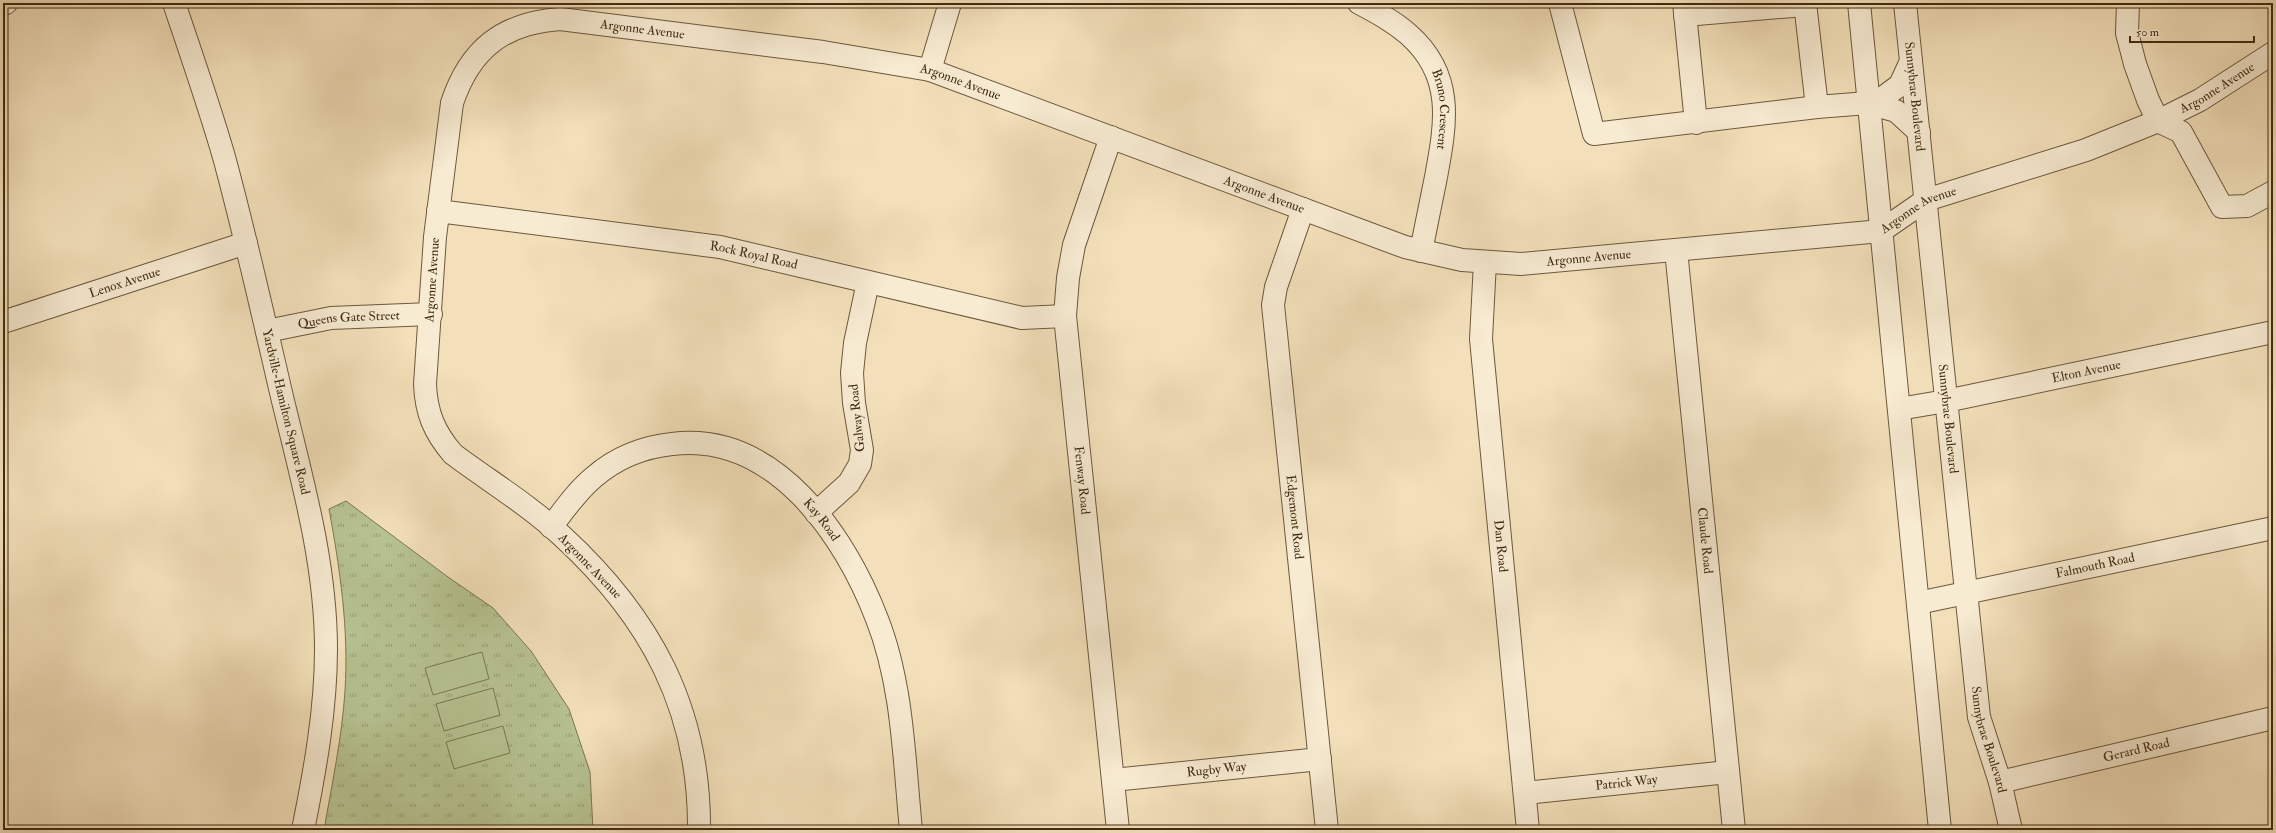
<svg xmlns="http://www.w3.org/2000/svg" width="2276" height="833" font-family="'IM FELL Double Pica',serif">
  <defs>
    <pattern id="grass-tufts" width="24" height="20" patternUnits="userSpaceOnUse"><rect width="24" height="20" fill="#b7c392"/><path d="M3 7l-1-3M5 7V3M7 7l1-3M15 17l-1-3M17 17v-4M19 17l1-3" fill="none" stroke="#969f76"/></pattern>
  </defs>
  <rect width="100%" height="100%" fill="#f3e0ba"/>
  <filter id="stains"><feTurbulence type="fractalNoise" baseFrequency=".005" numOctaves="4"/><feColorMatrix values="0 0 0 0 .2 0 0 0 0 .09 0 0 0 0 .02 0 0 0 .5 -.17"/></filter>
  <radialGradient id="worn" r=".72"><stop offset=".6" stop-color="#630" stop-opacity="0"/><stop offset="1" stop-color="#630" stop-opacity=".3"/></radialGradient>
  <path fill="url(#grass-tufts)" stroke="#7c7752" d="M346,501L448,577L493,608L531,651L569,709L590,772L593,830H324C332,784 342,737 345,691C349,630 340,569 329,509Z"/>
  <path fill="#b7c392" stroke="#7c7752" d="M482,652L489,679L433,695L425,668Z
    M493,688L500,715L444,731L436,704Z
    M503,726L510,753L454,769L446,742Z"/>
  <g fill="none" stroke-linecap="round" stroke-linejoin="round">
    <g stroke="#6d583c" stroke-width="24">
      <g id="minor">
        <path id="s1" d="M174,3C191,54 209,105 224,157C246,238 264,320 283,401C303,483 326,565 326,649C326,710 315,770 303,830"/>
        <path id="s2" d="M1359,3C1376,12 1393,21 1408,34C1455,75 1446,123 1436,177C1431,202 1426,227 1421,251"/>
        <path d="M1560,3L1594,134L1817,107L1868,103L1881,99L1900,85L1911,61"/>
        <path d="M1684,3L1696,123"/>
        <path d="M1805,3L1817,107"/>
        <path d="M1859,3L1940,830"/>
        <path id="s3" d="M1905,3L1979,717L2000,782L2011,830"/>
        <path d="M2128,3L2127,33L2135,64L2148,100L2158,121L2181,132L2222,207L2247,206L2273,192"/>
        <path d="M3,4L6,3"/>
        <path d="M1685,15L1805,5"/>
        <path d="M930,70L950,3"/>
        <path d="M1868,103L1896,111L1919,132"/>
        <path id="s4" d="M1111,137L1074,245L1068,278L1065,316L1118,830"/>
        <path id="s5" d="M1303,209L1276,287L1273,305L1327,830"/>
        <path id="s6" d="M438,211L720,247L1022,318L1065,316"/>
        <path id="s7" d="M1676,250L1734,830"/>
        <path id="s8" d="M1485,262L1481,339L1528,830"/>
        <path id="s9" d="M3,322L246,243"/>
        <path id="s10" d="M267,331L331,318L431,314"/>
        <path id="s11" d="M1899,409L1946,401L2273,332"/>
        <path d="M816,513L849,483L860,464L862,450L854,403L852,373L855,343L868,282"/>
        <path id="s12" d="M551,527C564,510 577,491 594,477C616,458 643,447 672,444C774,431 845,535 877,619C903,685 904,760 911,830"/>
        <path id="s13" d="M1918,603L2273,528"/>
        <path id="s14" d="M1113,780L1320,759"/>
        <path id="s15" d="M2000,782L2273,718"/>
        <path id="s16" d="M1525,793L1728,772"/>
        <path id="s17" d="M699,830C700,708 650,617 562,536C529,505 489,481 453,454C434,432 426,412 425,384L435,237L452,103C470,49 503,23 560,19L823,52L930,70L1405,247L1462,260L1521,264L1881,231L1926,200L2086,150L2158,121L2200,100L2273,53"/>
      </g>
    </g>
    <use href="#minor" stroke="#f7ebd2" stroke-width="22"/>
  </g>
  <g text-anchor="middle" dominant-baseline="central" stroke-width="4" stroke-linejoin="round" paint-order="stroke">
    <g font-size="13" fill="#402b12" stroke="#f7ebd2">
      <text stroke="none"><textPath href="#s17" startOffset="1061">Argonne Avenue</textPath></text>
      <text stroke="none"><textPath href="#s17" startOffset="1384">Argonne Avenue</textPath></text>
      <text stroke="none"><textPath href="#s17" startOffset="2705">Argonne Avenue</textPath></text>
      <text stroke="none"><textPath href="#s3" startOffset="94">Sunnybrae Boulevard</textPath></text>
      <text stroke="none"><textPath href="#s2" startOffset="144">Bruno Crescent</textPath></text>
      <text stroke="none"><textPath href="#s17" startOffset="1708">Argonne Avenue</textPath></text>
      <text stroke="none"><textPath href="#s17" startOffset="2381">Argonne Avenue</textPath></text>
      <text stroke="none"><textPath href="#s6" startOffset="319">Rock Royal Road</textPath></text>
      <text stroke="none"><textPath href="#s17" startOffset="2044">Argonne Avenue</textPath></text>
      <text stroke="none"><textPath href="#s17" startOffset="653">Argonne Avenue</textPath></text>
      <text stroke="none"><textPath href="#s9" startOffset="128">Lenox Avenue</textPath></text>
      <text stroke="none"><textPath href="#s10" startOffset="83">Queens Gate Street</textPath></text>
      <text stroke="none"><textPath href="#s11" startOffset="191">Elton Avenue</textPath></text>
      <text stroke="none"><textPath href="#s1" startOffset="424">Yardville-Hamilton Square Road</textPath></text>
      <text transform="translate(857 418) rotate(-96)">Galway Road</text>
      <text stroke="none"><textPath href="#s3" startOffset="418">Sunnybrae Boulevard</textPath></text>
      <text stroke="none"><textPath href="#s4" startOffset="351">Fenway Road</textPath></text>
      <text stroke="none"><textPath href="#s5" startOffset="314">Edgemont Road</textPath></text>
      <text stroke="none"><textPath href="#s12" startOffset="328">Kay Road</textPath></text>
      <text stroke="none"><textPath href="#s7" startOffset="292">Claude Road</textPath></text>
      <text stroke="none"><textPath href="#s8" startOffset="285">Dan Road</textPath></text>
      <text transform="translate(590 566) rotate(46)">Argonne Avenue</text>
      <text stroke="none"><textPath href="#s13" startOffset="181">Falmouth Road</textPath></text>
      <text stroke="none"><textPath href="#s3" startOffset="742">Sunnybrae Boulevard</textPath></text>
      <text stroke="none"><textPath href="#s15" startOffset="140">Gerard Road</textPath></text>
      <text stroke="none"><textPath href="#s14" startOffset="104">Rugby Way</textPath></text>
      <text stroke="none"><textPath href="#s16" startOffset="102">Patrick Way</textPath></text>
    </g>
  </g>
  <rect width="2276" height="833" fill="none" stroke="#f3e0ba" stroke-width="16"/>
  <rect x="4" y="4" width="2268" height="825" fill="none" stroke="#402b12" stroke-width="2"/>
  <rect x="8" y="8" width="2260" height="817" fill="none" stroke="#402b12"/>
  <path d="M2130 36v6h124v-6" fill="none" stroke="#402b12" stroke-width="2"/>
  <text x="2136" y="36" font-size="12" fill="#402b12" stroke="#f7ebd2" stroke-width="3" paint-order="stroke">50 m</text>
  <rect width="100%" height="100%" filter="url(#stains)"/>
  <rect width="100%" height="100%" fill="url(#worn)"/>
</svg>
